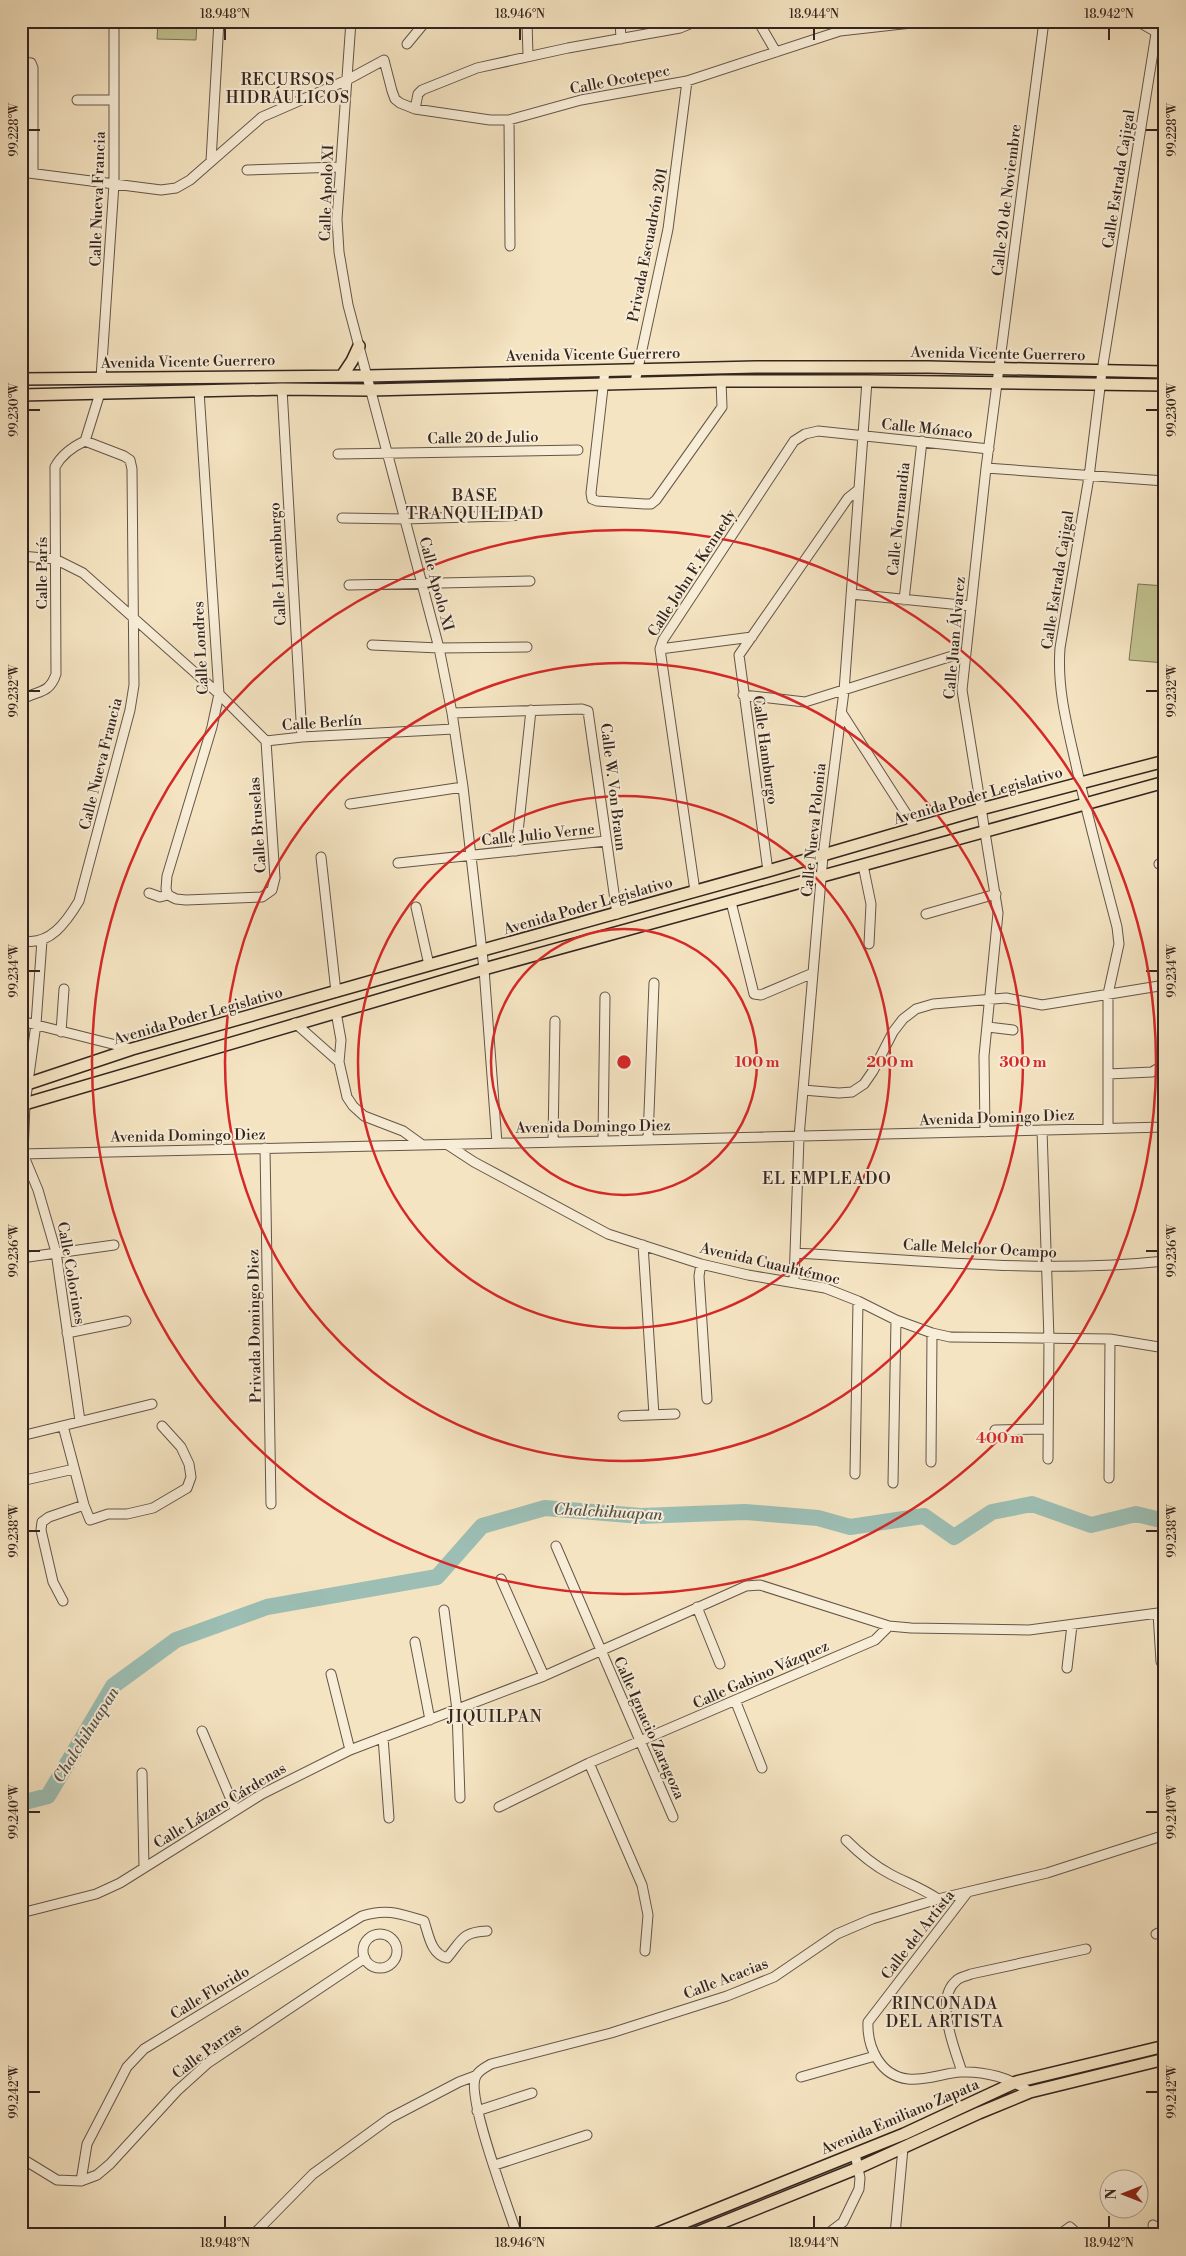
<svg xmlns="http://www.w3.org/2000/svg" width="1186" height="2256" font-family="'Libre Bodoni',serif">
  <rect width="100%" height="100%" fill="#f5e4c2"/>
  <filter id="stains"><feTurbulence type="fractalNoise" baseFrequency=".004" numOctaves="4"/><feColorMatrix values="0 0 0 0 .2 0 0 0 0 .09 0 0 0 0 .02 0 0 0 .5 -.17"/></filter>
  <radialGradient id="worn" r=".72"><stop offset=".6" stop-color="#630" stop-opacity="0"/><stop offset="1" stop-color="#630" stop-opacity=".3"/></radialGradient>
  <path fill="#c1c28f" stroke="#7a7457" d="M158,21H197L196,40L157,39Z
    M1138,584L1165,586V663L1129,660Z"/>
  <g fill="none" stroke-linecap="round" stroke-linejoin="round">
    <path stroke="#9cbeb4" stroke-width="16" d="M21,1803L48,1796L113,1686L176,1640L267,1607L437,1577L482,1526L545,1508L641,1516L745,1512L818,1518L850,1527L924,1516L954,1537L992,1512L1032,1504L1091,1525L1136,1514L1165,1521"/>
    <g stroke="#645548" stroke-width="11">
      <path id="minor" d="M351,21L337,219L339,252L348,305L439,648L452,713L463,787L484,969L497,1143
        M527,21L528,56
        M620,21L621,39
        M758,21L776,52
        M1137,21L1165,37
        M407,44L426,21
        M21,62L31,63L33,68V173
        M77,100H114
        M21,101H33
        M415,109L418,94L422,90L477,68L568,48L680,28L697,21
        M509,120L510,246
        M211,161L219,21
        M247,170L340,167
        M21,172L161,190L176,188L190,180L262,117L347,80L384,60L392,91L395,99L400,103L415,109L490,120H509L581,100L687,81L840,31L929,21
        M605,370L591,493L592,499L597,501L645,504H651L656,500L722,407L721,381
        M101,378L114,184V21
        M635,382L668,229L687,81
        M282,389L302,737
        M85,441L100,393
        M338,454L578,450
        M986,468L1165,481
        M342,518L405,519L530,515
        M21,556L55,559L83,573L219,694L266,741
        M349,585L530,581
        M851,594L971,606
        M904,600L922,441
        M372,645L439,648L527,647
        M660,649L752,637
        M743,695L805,702L965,652
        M21,700C37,690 49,695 56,674L55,467C62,454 72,447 85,441
        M841,712L916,829
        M452,713L582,709L588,711L617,914
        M266,741L302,737L454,729
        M350,804L463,787
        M516,851L531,710
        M321,857L336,992
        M398,863L606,841
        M1159,864L1165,862
        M863,865L871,904L869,944
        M768,871L739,655L848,498L858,490
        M695,891L660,649L663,640L794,441L805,434L818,431L989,449
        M149,893L160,897L168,895
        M168,895L166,889L167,876L212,727L219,694L199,391
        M168,895L176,899L186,900L262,897L272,890L275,878L266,741
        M731,902L754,994L761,995L813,973
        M416,907L429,965
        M926,914L996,894
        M21,940C49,948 67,921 79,901L130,710L134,685L132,469L130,460L124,456L85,441
        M42,940L36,1024L25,1104L23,1154L38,1190L56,1252L80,1421
        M336,1012L341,1040L339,1062L347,1097L353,1106L364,1116L403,1131L421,1144
        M21,1021L132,1049
        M295,1023L339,1062
        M988,1027L1013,1030
        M61,1032L64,989
        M1108,1074L1152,1072L1165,1064
        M803,1090L839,1093L852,1092L864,1084L873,1071L893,1032L903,1019L916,1009L933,1004L1006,998L1042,1005L1159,986L1165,988
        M1108,1128V994L1119,944L1117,927C1103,873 1088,819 1076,765C1067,725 1057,689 1060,648L1089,477L1102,371L1158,21
        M1042,1130L1049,1339L1048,1459
        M985,1132L984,1056L998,913L962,690L986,468L1044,21
        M603,1139L605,997
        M648,1139L654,983
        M553,1142L555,1021
        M448,1145L474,1162L608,1234L701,1264L748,1275L825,1288L858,1301L896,1320L932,1333L950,1337L1110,1339L1165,1348
        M265,1148L271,1504
        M21,1154C402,1144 784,1139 1165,1127
        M643,1245L654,1415
        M795,1253C916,1260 1044,1274 1165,1261
        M21,1258L114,1245
        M701,1264L699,1276L707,1399
        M794,1283L799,1137L823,856L844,691L867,381
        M67,1333L126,1321
        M623,1416L675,1414
        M63,1426L84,1505L90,1520L108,1514H127L153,1508L187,1488L191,1477L189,1464L181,1447L162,1426
        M995,1430L1048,1429
        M21,1436L152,1404
        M931,1462L932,1333
        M855,1474L858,1301
        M1109,1478L1110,1339
        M21,1481L74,1469
        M893,1483L896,1320
        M1164,1492L1165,1458
        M556,1546L673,1817
        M501,1579L544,1676
        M63,1601L53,1582L41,1530L42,1522L49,1517L84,1505
        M697,1607L720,1664
        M444,1610L457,1710L460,1798
        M1158,1613L1161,1662
        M415,1642L430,1720
        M1067,1668L1072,1625
        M331,1674L350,1750
        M735,1700L762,1768
        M202,1731L235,1809
        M383,1737L389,1818
        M589,1763L642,1885L648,1915L645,1951
        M142,1773L144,1867
        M499,1807L589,1763L875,1640L889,1626
        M846,1840C859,1853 873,1865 890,1874C907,1883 922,1888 938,1899
        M967,1893L868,2022C867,2047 880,2076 908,2079C925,2081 944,2073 961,2072C985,2071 1011,2078 1030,2092
        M21,1913L96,1894L120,1883L262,1794L350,1750L544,1676L746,1586L760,1585L889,1626L911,1628L1029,1630L1158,1613L1165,1611
        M1156,1934L1165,1930
        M363 1951a17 17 0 1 1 34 0a17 17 0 1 1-34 0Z
        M962,2072C955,2049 933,1999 957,1980C960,1977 967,1976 971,1974L1086,1949
        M801,2077L875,2056
        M477,2111L532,2093
        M21,2158L57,2180L81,2181L97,2175L110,2164L177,2091L208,2063L365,1958
        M495,2165L587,2135
        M81,2181L87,2144L127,2067L144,2049L362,1916C387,1908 401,1914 424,1921C429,1936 431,1954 447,1958C462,1941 461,1932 487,1931
        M1153,2225L1165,2233
        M253,2235L313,2174L390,2118L459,2082L475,2076
        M517,2235C509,2209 465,2095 476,2076C479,2070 486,2067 491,2064L611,2033L727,1996L774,1977L837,1934L872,1919L938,1899L1047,1873L1165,1835
        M826,2235L843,2222L859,2189L860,2178L855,2154
        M895,2235L903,2148
        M1059,2235L1070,2227L1079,2235"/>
    </g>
    <g stroke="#34251f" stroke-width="14">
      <path id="major" d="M342,376L352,361L359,346
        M21,379L367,376L756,367H928L1165,372
        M21,395L282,389L370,390L721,381H867L1165,385
        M21,1086L132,1049L429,965L768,871L981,809L1165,761
        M21,1105L484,969L1165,782
        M653,2235L904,2134L1016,2082L1165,2046
        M691,2235L858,2168L979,2113L1030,2092L1165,2059"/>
    </g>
    <use href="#minor" stroke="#f8edd7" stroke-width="9"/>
    <use href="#major" stroke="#f5e4c2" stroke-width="11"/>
  </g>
  <path fill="none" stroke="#34251f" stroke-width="2" d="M225,28V40M520,28V40M814,28V40M1109,28V40M28,130H40M1146,130H1158M28,410H40M1146,410H1158M28,691H40M1146,691H1158M28,971H40M1146,971H1158M28,1251H40M1146,1251H1158M28,1531H40M1146,1531H1158M28,1812H40M1146,1812H1158M28,2092H40M1146,2092H1158M225,2216V2228M520,2216V2228M814,2216V2228M1109,2216V2228"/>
  <g fill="none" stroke="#d62828" stroke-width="2.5">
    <circle cx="624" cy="1062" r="133"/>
    <circle cx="624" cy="1062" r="266"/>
    <circle cx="624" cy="1062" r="399"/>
    <circle cx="624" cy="1062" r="532"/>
  </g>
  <g text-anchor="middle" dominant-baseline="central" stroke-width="4" stroke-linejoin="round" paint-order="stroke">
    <g font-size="15" fill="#34251f" stroke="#f8edd7">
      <text transform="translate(620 80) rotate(-11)">Calle Ocotepec</text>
      <text transform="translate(1119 179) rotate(-81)">Calle Estrada Cajigal</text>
      <text transform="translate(327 193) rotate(-88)">Calle Apolo XI</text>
      <text transform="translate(98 199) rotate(-88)">Calle Nueva Francia</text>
      <text transform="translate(1007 200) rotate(-83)">Calle 20 de Noviembre</text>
      <text transform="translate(648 245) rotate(-79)">Privada Escuadrón 201</text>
      <text transform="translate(998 354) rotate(1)">Avenida Vicente Guerrero</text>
      <text transform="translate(593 355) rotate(-1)">Avenida Vicente Guerrero</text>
      <text transform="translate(188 362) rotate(-1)">Avenida Vicente Guerrero</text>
      <text transform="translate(927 429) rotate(6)">Calle Mónaco</text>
      <text transform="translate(483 438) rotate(-1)">Calle 20 de Julio</text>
      <text transform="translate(899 519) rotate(-84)">Calle Normandia</text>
      <text transform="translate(278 564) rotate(-93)">Calle Luxemburgo</text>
      <text transform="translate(42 573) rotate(-90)">Calle París</text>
      <text transform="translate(692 573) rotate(-57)">Calle John F. Kennedy</text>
      <text transform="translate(1058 580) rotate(-81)">Calle Estrada Cajigal</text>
      <text transform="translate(436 584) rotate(75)">Calle Apolo XI</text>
      <text transform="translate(955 638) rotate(-85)">Calle Juan Álvarez</text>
      <text transform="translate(201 648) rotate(-93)">Calle Londres</text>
      <text transform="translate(322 723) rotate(-4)">Calle Berlín</text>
      <text transform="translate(765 750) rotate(82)">Calle Hamburgo</text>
      <text transform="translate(101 764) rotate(-76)">Calle Nueva Francia</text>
      <text transform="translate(613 787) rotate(83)">Calle W. Von Braun</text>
      <text transform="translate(978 796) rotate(-16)">Avenida Poder Legislativo</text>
      <text transform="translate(258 825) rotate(-94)">Calle Bruselas</text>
      <text transform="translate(814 830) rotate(-84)">Calle Nueva Polonia</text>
      <text transform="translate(538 835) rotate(-6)">Calle Julio Verne</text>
      <text transform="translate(588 906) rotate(-16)">Avenida Poder Legislativo</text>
      <text transform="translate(198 1016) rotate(-16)">Avenida Poder Legislativo</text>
      <text transform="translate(997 1118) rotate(-2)">Avenida Domingo Diez</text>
      <text transform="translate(593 1127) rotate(-1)">Avenida Domingo Diez</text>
      <text transform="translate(188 1136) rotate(-1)">Avenida Domingo Diez</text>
      <text transform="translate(980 1249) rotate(3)">Calle Melchor Ocampo</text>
      <text transform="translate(770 1264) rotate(13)">Avenida Cuauhtémoc</text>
      <text transform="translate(71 1273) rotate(80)">Calle Colorines</text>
      <text transform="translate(255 1326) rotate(-91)">Privada Domingo Diez</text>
      <text transform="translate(761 1675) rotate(-24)">Calle Gabino Vázquez</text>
      <text transform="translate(649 1728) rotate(66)">Calle Ignacio Zaragoza</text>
      <text transform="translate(220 1806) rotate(-31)">Calle Lázaro Cárdenas</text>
      <text transform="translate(918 1935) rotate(-52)">Calle del Artista</text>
      <text transform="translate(726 1979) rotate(-21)">Calle Acacias</text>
      <text transform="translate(210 1993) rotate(-31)">Calle Florido</text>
      <text transform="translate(207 2051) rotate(-37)">Calle Parras</text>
      <text transform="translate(900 2117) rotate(-23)">Avenida Emiliano Zapata</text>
    </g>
    <g font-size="16" letter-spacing="1" fill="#34251f" stroke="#f8edd7">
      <text x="288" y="80">RECURSOS<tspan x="288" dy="18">HIDRÁULICOS</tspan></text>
      <text x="475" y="496">BASE<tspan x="475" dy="18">TRANQUILIDAD</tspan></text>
      <text x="827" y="1179">EL EMPLEADO</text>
      <text x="495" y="1717">JIQUILPAN</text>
      <text x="945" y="2004">RINCONADA<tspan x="945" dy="18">DEL ARTISTA</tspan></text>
    </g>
    <g font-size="16" font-style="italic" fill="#53534c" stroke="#f8edd7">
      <text transform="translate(608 1512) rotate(3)">Chalchihuapan</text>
      <text transform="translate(86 1735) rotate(-58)">Chalchihuapan</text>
    </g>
  </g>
  <circle cx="624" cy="1062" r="8" fill="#d62828" stroke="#f8edd7" stroke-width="2.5"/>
  <g font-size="15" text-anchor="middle" font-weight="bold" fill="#d62828" stroke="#f8edd7" stroke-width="4" stroke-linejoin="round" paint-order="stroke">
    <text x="757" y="1067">100 m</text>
    <text x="890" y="1067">200 m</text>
    <text x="1023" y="1067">300 m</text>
    <text x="1000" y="1443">400 m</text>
  </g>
  <rect width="1186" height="2256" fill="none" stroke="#f5e4c2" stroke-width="55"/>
  <g transform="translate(1124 2194) rotate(270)"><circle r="24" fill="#f8edd7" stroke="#aa9d8d"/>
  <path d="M0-4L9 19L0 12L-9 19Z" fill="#8f2418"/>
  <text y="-8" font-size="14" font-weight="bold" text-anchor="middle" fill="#34251f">N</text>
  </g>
  <rect x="28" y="28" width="1130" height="2200" fill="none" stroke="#34251f" stroke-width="2"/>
  <g font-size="12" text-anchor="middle" fill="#34251f">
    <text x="225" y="18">18.948°N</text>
    <text x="520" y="18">18.946°N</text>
    <text x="814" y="18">18.944°N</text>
    <text x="1109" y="18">18.942°N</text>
    <text transform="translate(1172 130) rotate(-90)" y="4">99.228°W</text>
    <text transform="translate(14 130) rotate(-90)" y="4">99.228°W</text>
    <text transform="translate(1172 410) rotate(-90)" y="4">99.230°W</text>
    <text transform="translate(14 410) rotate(-90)" y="4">99.230°W</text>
    <text transform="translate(1172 691) rotate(-90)" y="4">99.232°W</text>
    <text transform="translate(14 691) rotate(-90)" y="4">99.232°W</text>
    <text transform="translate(1172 971) rotate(-90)" y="4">99.234°W</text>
    <text transform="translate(14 971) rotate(-90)" y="4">99.234°W</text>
    <text transform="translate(1172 1251) rotate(-90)" y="4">99.236°W</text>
    <text transform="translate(14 1251) rotate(-90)" y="4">99.236°W</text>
    <text transform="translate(1172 1531) rotate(-90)" y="4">99.238°W</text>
    <text transform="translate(14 1531) rotate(-90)" y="4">99.238°W</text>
    <text transform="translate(14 1812) rotate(-90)" y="4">99.240°W</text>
    <text transform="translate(1172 1812) rotate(-90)" y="4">99.240°W</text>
    <text transform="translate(14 2092) rotate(-90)" y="4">99.242°W</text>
    <text transform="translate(1172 2092) rotate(-90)" y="4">99.242°W</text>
    <text x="225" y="2247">18.948°N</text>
    <text x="520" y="2247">18.946°N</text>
    <text x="814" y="2247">18.944°N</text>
    <text x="1109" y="2247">18.942°N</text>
  </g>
  <rect width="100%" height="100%" filter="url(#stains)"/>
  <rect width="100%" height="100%" fill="url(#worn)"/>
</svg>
